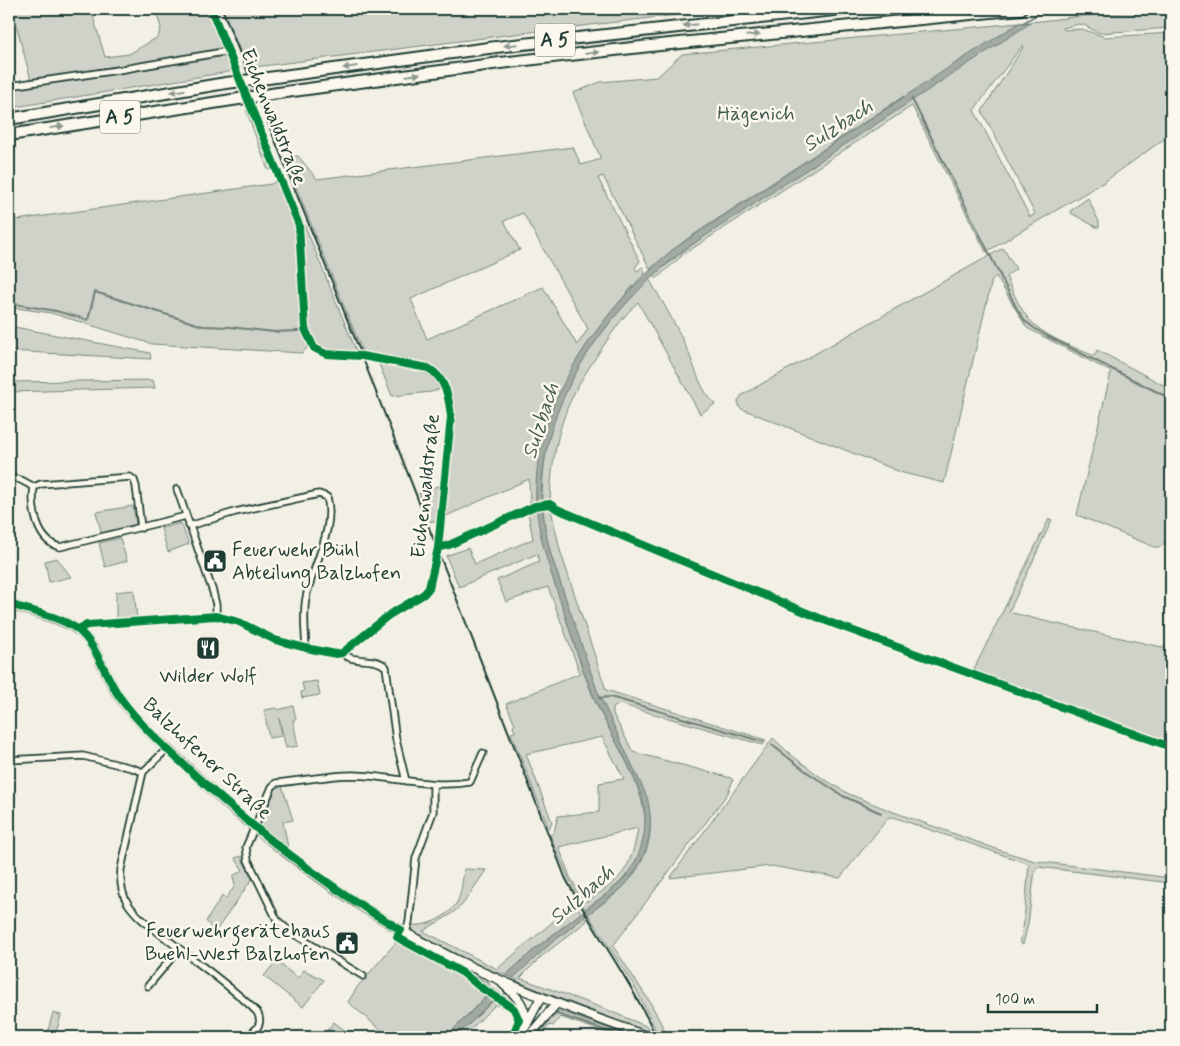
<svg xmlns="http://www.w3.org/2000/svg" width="1180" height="1046" font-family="Mynerve,sans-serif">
  <rect width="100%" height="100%" fill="#f2f0e5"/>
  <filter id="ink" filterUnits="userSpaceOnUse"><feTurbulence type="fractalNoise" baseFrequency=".02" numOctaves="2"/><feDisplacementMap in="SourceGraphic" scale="10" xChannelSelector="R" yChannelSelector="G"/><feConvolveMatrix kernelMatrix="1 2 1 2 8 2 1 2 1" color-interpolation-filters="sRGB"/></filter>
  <g filter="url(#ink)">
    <path fill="#cfd2c8" stroke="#77887e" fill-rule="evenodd" d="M12,9H91L105,57L129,54L158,37L161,27L155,9H209L216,25L223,56L230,61L234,71L9,108V89L125,71L124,65L31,80Z
      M223,9H728L531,32L247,68Z
      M1160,9H1171V28L1099,33L1084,25L1079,24L1063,28L1064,30L1082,29L1105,37L1171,33V134L1104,182L986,252L912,106L684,254L656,279L654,275L700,238L904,96L687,239L650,269L603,176L598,178L640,261L635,268L637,271L643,267L645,273C585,337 536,411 536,502L530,504L529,479L444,517L453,436L454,408L449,387L439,372L424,364L403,358L363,353L284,157L298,156L317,179L573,147L581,165L601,159L573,93L600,82L657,77L682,54L1041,21L1106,13ZM1022,46H1024L982,111L1035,214L1030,217L974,110ZM523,213L588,329L577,345L543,287L427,339L411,299L520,250L504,221Z
      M249,109L274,169L268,170L246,110Z
      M276,181L297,225L303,331L308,344L307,348L302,353L152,344L51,313L9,307V221L271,184Z
      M1088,198L1099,222V227H1096L1071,213V210Z
      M295,206L298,209L357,353C336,351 320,354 309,333L300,223Z
      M1003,248L1016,269L1006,276C1011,288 1016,300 1023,311C1037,335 1070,345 1094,356L1097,350L1171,389V514L1165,542L1161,547H1154L1077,515L1111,372L1027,328L996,276L992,280L944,483L903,473L742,409L739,407L738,401L742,395Z
      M649,279C664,304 679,330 690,356C697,374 701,390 715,404L700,414L638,302C622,317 610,336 598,354C589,368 579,382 572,397C557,429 551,466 550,502L542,503C542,477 545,450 552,424C568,373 611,316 649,279Z
      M9,326L150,353L151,359L9,351Z
      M379,364C402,366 430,366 440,389L431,392L392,396Z
      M153,380L155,388L9,392V382Z
      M440,485L437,520L430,522L419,493Z
      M133,506L136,524L133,528L102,535L96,512Z
      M543,508L551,510L560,550L606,690L766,740L763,745L619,704L613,708V714L633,752L731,778L733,780L728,793L613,946L650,1002L666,1033L671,1037H659L636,989L588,914C603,903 621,892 632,877C663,834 650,800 628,757C618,735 607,714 597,691C579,648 566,600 551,555L546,536Z
      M537,509C541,541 551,570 561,601C570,632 580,664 592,694C608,734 649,788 645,831C641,869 615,889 585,909L568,877L550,835L554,832L558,816L599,812V783L624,779L602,737L526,754L552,822L549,829L511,733L515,732L513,726L515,724L506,704L580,673L548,587L506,602L497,580L539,562L537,554L459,587L446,556L468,548L475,564L533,539L528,513ZM638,828C631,870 621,881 585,902L570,877L559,847Z
      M1049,519L1052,520L1009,612L1044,621L1171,649V744L985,676L974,669Z
      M181,523L189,544L168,552L161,528Z
      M120,538L127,561L105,567L99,543Z
      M57,558L71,577L49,582L45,561Z
      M134,590L137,619H116V592Z
      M317,681L320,695L302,698L301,692L304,691L302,683Z
      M293,706L296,719L293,720L298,746L286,748L279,718L282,736L269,738L264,710L277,708L278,710Z
      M773,738L790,754L822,778L849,794L891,811L1002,851L1035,861L1171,878V883L1038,867L1035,870L1028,924L1023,944L1020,942L1024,922L1029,864L893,817H889L840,878L771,866L670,878Z
      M277,786H282L293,820L283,822L289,852L259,827Z
      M241,856L252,879L215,932L206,921L222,896L226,898L235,886L233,876L243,870L235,858Z
      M464,869L486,870L463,904L450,915L423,931L497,969L575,903L581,913L537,947L506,975L501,973L500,974L446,951L413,933L412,925C427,927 447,917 456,904C461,898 463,877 464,869Z
      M584,917L587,921L542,956L520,978L605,1009L648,1027L651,1034L518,982V980L513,978L538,954Z
      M404,937L490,984L489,986L494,989L490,992L481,987L463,972L404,940Z
      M398,940L461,974L488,994L446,1037H389L348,1002L358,986Z
      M276,961L298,978L304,970L324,980L303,1007L264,976Z
      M500,993L503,995L505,993C523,1006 527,1018 516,1037H514C526,1015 516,1007 497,996Z
      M495,999C507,1005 517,1010 517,1025C514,1015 507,1005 495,1005L463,1037H456Z
      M556,1011L561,1012L632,1037H619L560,1017L553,1026L550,1025L539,1037H532L552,1013Z
      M53,1013L61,1015L55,1037H46Z
      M334,1022L353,1037H321Z"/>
    <path fill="#a2aba1" stroke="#6e7f75" d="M1032,22L681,252C611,309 550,387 542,480C540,504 545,531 551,555L597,690L647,797C656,831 646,862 622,888L555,940L513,978L506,975L537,947L619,884C637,866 646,841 645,816C643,784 618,747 604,719C586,683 574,644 562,606C549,567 534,527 536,485C539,393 605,308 672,250L951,66L1019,23Z
      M494,989L500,993L456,1037H446Z"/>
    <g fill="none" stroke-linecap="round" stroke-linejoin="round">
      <path stroke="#6e7f75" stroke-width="2" d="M1023,23L1046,9
        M912,99L1017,309L1025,321L1034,328L1047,336L1171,399
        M9,303L56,311L88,320L95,292L203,326L230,327L274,332L298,331
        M599,698L610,697L621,700L764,742
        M772,745L807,772L843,796L881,813
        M535,1037L553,1016L557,1014L625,1037"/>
      <g stroke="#1f3d34" stroke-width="9">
        <path id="street" d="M9,86L118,70L229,51
          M9,477L21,480L34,487L41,484L130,477L134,480L136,486L141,528
          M34,487C31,507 36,541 60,547L186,516
          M177,489L213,592L216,605V616
          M189,526L235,512L319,494L327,497C336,528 312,567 306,598C303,614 305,631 306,648
          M78,629L87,625L216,616L239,622L275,640L306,648L336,654L342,653L389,615L424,594L429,588L438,548L451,417C449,398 446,378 428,368L362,356L326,354L314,348L305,329L299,225L211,9
          M342,653C353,664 375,656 386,667L396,740L406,781
          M9,760L83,756L132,768L143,772L167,749
          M143,772L121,869C120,881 121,892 127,902C137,918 153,928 167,939C197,963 230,985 257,1012C264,1024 256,1030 247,1037
          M406,933L409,922L416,858L433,812V784
          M363,976L289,931L277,920L248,860L246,847L272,787L276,783C302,781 328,775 354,775C393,776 430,789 470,782L483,753
          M148,986L179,949"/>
      </g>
      <g stroke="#1f3d34" stroke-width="11">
        <path id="secondary" d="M9,604C28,611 64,618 79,631C98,646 105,678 120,698C139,724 163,745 187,767C208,787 229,807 252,825C322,884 399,934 482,972C537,997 593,1017 649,1037
          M503,984C518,997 524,1003 527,1024
          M520,1037L541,997
          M528,1037L557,1003"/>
      </g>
      <g stroke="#1f3d34" stroke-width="14">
        <path id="highway" d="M268,78L496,47L843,9
          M278,93L500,63L650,46L1021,9
          M9,119L226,83
          M9,135L232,100"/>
      </g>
      <use href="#street" stroke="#fbf7ec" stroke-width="5.5"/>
      <use href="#secondary" stroke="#fbf7ec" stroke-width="8"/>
      <use href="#highway" stroke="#fbf7ec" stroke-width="10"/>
      <path stroke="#1f3d34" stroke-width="2" d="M222,9L362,356L565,877C594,933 631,979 656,1037"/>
      <g stroke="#1f3d34" stroke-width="14" stroke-linecap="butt">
        <path id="highway-bridge" d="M226,83L268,78
          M232,100L278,93"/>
      </g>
      <use href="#highway-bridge" stroke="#fbf7ec" stroke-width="10"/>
      <g stroke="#fbf7ec" stroke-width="11">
        <path id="cycleway" d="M438,548L449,545L535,506L550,504L557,509L829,622L1171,747
          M9,604C28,610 61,617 77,629C96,643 105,676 119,696C132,715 150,733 167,749C240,818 314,879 401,930L397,937L402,940L463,973L480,987L509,1005L514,1009L519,1020L512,1037
          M78,629L87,625L216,616L239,622L275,640L306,648L336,654L342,653L389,615L424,594L429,588L438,548L451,417C449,398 446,378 428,368L362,356L326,354L314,348L305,329L299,225L211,9"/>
      </g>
      <use href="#cycleway" stroke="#00873e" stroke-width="8"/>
    </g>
    <defs><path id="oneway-solid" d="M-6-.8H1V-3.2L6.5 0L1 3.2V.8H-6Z" transform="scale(1.25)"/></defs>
    <g fill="#8d9a90">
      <use href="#oneway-solid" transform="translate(690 25) rotate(174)"/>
      <use href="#oneway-solid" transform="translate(753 35) rotate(-6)"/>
      <use href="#oneway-solid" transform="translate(511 45) rotate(173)"/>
      <use href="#oneway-solid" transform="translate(592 53) rotate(-7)"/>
      <use href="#oneway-solid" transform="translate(350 67) rotate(172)"/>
      <use href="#oneway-solid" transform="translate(413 75) rotate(-8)"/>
      <use href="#oneway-solid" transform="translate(178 91) rotate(171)"/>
      <use href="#oneway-solid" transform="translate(57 127) rotate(-9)"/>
    </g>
  </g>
  <defs>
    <g id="civic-square" transform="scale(1.25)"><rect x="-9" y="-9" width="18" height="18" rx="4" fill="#1f3d34" stroke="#fbf7ec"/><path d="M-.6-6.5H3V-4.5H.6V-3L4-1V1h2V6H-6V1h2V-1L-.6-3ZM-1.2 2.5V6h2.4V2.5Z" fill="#fff"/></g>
    <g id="restaurant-square" transform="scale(1.25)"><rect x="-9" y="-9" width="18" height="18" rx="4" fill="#1f3d34" stroke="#fbf7ec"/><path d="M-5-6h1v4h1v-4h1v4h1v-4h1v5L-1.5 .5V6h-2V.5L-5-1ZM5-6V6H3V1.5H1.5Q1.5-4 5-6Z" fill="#fff"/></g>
  </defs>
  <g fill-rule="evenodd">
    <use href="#civic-square" x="215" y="561"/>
    <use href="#restaurant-square" x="208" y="648"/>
    <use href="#civic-square" x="347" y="943"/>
  </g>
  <g text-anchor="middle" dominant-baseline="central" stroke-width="5" stroke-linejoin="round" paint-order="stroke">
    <g fill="#fbf7ec" stroke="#61756b" stroke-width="1">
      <rect x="535" y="23.5" width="40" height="33" rx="4"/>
      <rect x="100" y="100.5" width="40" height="33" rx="4"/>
    </g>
    <g font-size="19" font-weight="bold" fill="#1f3d34">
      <text x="555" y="40">A 5</text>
      <text x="120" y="117">A 5</text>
    </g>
    <g font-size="20" fill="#425b52" stroke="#fbf7ec">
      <text x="756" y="114">Hägenich</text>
    </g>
    <g font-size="20" fill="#1f3d34" stroke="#fbf7ec">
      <text transform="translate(273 117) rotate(68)">Eichenwaldstraße</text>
      <text transform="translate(426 486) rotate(-84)">Eichenwaldstraße</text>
      <text transform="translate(207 759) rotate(43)">Balzhofener Straße</text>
    </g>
    <g font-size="20" fill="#1f3d34" stroke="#fbf7ec" text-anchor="start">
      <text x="232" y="550">Feuerwehr Bühl<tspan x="232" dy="23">Abteilung Balzhofen</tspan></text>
      <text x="208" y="676" text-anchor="middle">Wilder Wolf</text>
      <text x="330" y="931" text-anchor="end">Feuerwehrgerätehaus<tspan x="330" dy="23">Buehl-West Balzhofen</tspan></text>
    </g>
    <g font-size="21" font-style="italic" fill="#465e55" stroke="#fbf7ec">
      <text transform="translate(838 126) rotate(-33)">Sulzbach</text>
      <text transform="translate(541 421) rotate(-72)">Sulzbach</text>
      <text transform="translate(582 895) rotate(-41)">Sulzbach</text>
    </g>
  </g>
  <rect width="1180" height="1046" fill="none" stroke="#fbf7ec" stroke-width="30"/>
  <rect x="15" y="15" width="1150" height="1016" fill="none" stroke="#1f3d34" stroke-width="2" filter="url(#ink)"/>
  <path d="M988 1004v8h109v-8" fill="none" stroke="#1f3d34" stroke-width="2.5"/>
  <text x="995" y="1004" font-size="15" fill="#1f3d34" stroke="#fbf7ec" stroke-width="4" paint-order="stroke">100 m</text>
</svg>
